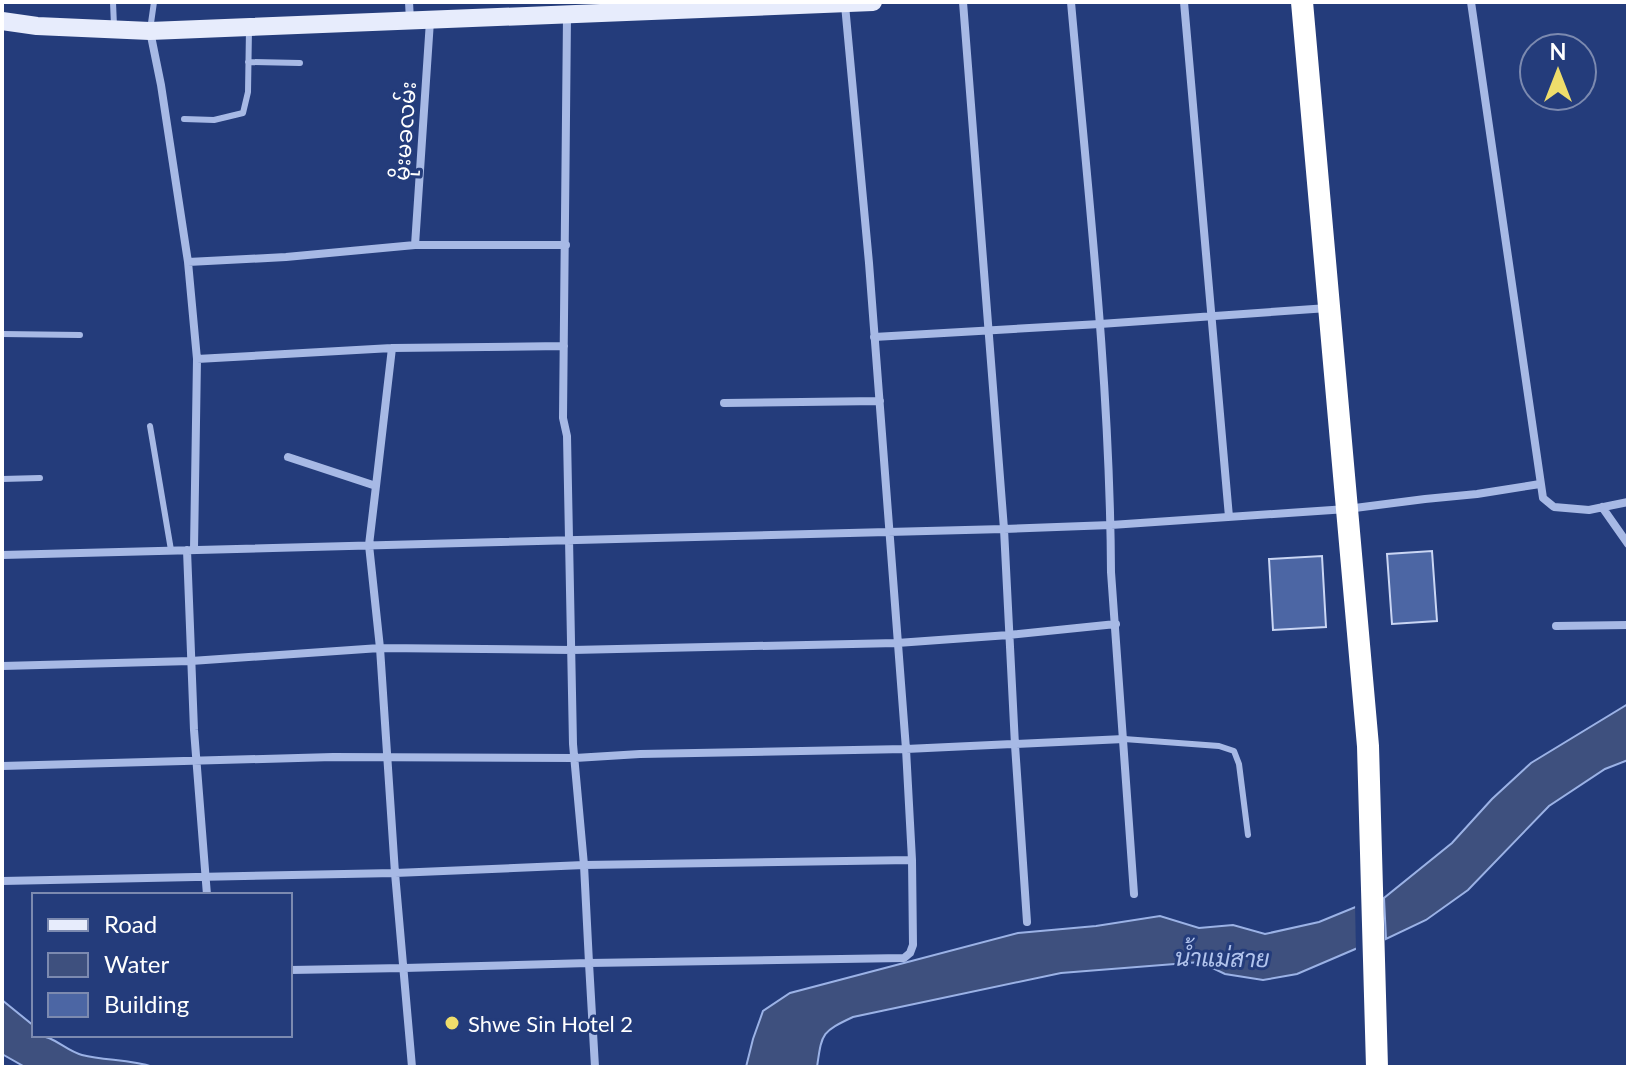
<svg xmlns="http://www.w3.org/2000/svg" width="1630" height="1069" font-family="Lato,'Noto Sans Myanmar',Sarabun,sans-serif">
  <rect width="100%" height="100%" fill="#243c7b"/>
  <path fill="#3e507e" stroke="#9bb2e6" stroke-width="2" d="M1628,704V760L1605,769L1549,806L1468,890L1426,920L1386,939L1384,898L1452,843L1492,799L1531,763Z
    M1358,906L1360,947L1297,974L1263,980L1225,974L1200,962L1061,973L853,1017C821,1032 822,1033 817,1067H746L753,1039L763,1011L790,993L1018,933L1096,926L1160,916L1199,928L1233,925L1265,934L1319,922Z
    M2,1000L34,1026V1035C54,1035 64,1050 82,1055C105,1061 130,1059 153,1067H25L2,1054Z"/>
  <path fill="#243c7b" d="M1355,902H1358L1362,905L1364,947L1362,950L1356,953Z"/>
  <path fill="#4c66a4" stroke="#cad6f4" stroke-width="2" d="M1432,551L1437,621L1392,624L1387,554Z
    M1322,556L1326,627L1273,630L1269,559Z"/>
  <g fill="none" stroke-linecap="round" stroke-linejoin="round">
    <path stroke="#a7b9e5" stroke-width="6" d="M113,2L114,26
      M150,30L154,2
      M248,62L300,63
      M184,119L214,120L243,113L248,92L249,29
      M2,334L80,335
      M150,426L171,550
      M2,479L40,478
      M1124,739L1219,746L1234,751L1239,764L1248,835"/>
    <path stroke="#a7b9e5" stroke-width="8" d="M409,2L410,20
      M963,2L1004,529L1015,745L1027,922
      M1071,2C1088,192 1110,382 1111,572L1134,894
      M1184,2L1229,517
      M1471,2L1543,498L1554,507L1589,510L1628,502
      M567,16L563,418L567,436L573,744L584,865L589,963L904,958L910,953L913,945L912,860L906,749L869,263L845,5
      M150,31L161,85L188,262L197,359L194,549
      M415,245L430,21
      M188,262L286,257L415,245H566
      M874,337L1100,324L1328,308
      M197,359L392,348L564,346
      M724,403L880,401
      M288,457L376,486L369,545L380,648L395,873L412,1067
      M376,486L392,348
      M1602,507L1628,544
      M187,550L194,730L207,895
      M2,555L1004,529L1111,525L1347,509L1425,499L1477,494L1540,484
      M1556,626L1628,625
      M2,666L191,661L380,648L572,650L897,643L1009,635L1116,624
      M2,766L333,757L575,758L640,754L906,749L1124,739
      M2,881L395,873L584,865L912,860
      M290,970L404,968L589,963L595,1067"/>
    <path stroke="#e7ecfc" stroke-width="18" d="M2,21L37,26L150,31L873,2"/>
    <path stroke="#fff" stroke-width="22" d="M1302,2L1368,746L1377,1067"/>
  </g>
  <circle fill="#efdd6b" stroke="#243c7b" stroke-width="3" cx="452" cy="1023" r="8"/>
  <g text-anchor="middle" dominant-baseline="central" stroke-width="6" stroke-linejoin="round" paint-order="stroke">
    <g font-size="22" fill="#fff" stroke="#243c7b">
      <text transform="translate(404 131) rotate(-86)">မိုးမခလမ်း</text>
    </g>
    <g font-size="22" fill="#fff" stroke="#243c7b" text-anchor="start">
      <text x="468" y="1023">Shwe Sin Hotel 2</text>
    </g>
    <g font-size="24" font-style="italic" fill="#b2c4ed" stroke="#243c7b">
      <text transform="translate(1222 957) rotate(1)">น้ำแม่สาย</text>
    </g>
  </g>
  <rect width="1630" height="1069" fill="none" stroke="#ffffff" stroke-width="8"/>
  <rect x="32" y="893" width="260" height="144" fill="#243c7b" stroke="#7c8ab0" stroke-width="2"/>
  <rect x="48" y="919" width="40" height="12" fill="#e7ecfc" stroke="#7c8ab0" stroke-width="2"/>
  <text x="104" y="933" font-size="24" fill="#ffffff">Road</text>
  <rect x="48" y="953" width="40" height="24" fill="#3e507e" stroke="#7c8ab0" stroke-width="2"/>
  <text x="104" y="973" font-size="24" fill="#ffffff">Water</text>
  <rect x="48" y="993" width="40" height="24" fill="#4c66a4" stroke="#7c8ab0" stroke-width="2"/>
  <text x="104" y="1013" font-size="24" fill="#ffffff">Building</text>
  <g transform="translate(1558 72)"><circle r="38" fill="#243c7b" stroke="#7c8ab0" stroke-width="2"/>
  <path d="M0-6L14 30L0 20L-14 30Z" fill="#efdd6b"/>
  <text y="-12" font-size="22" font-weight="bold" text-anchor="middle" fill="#ffffff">N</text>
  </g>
</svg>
